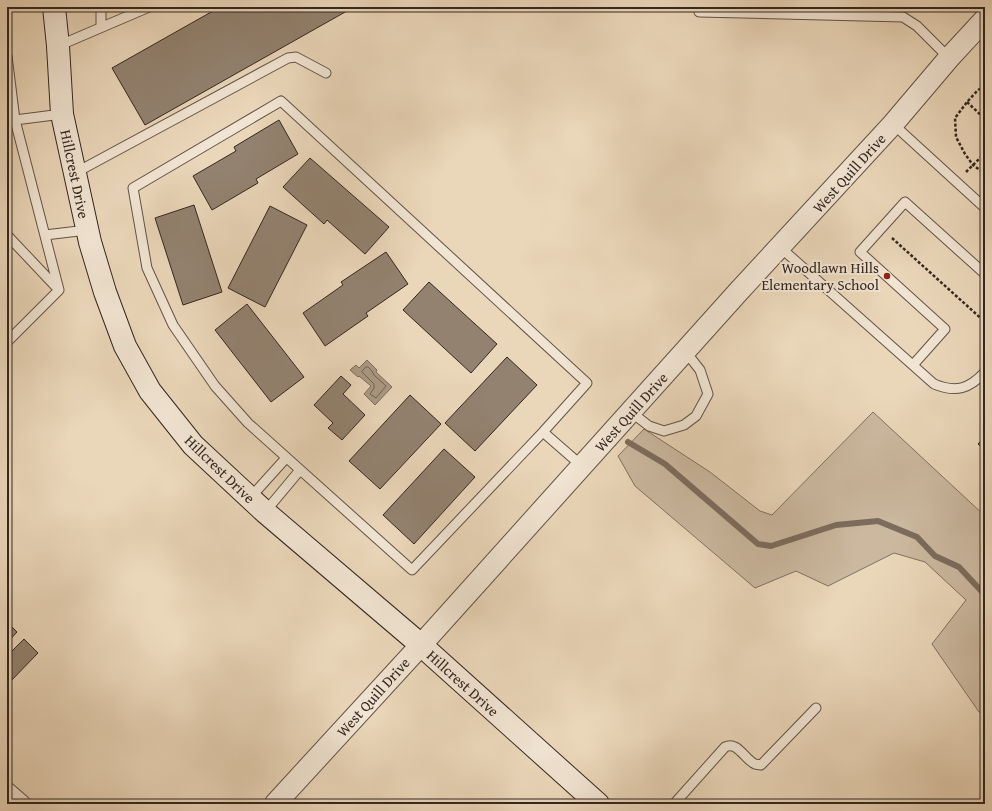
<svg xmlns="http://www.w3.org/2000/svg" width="992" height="811" font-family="'Gentium Book Plus',serif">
  <rect width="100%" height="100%" fill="#ead6b9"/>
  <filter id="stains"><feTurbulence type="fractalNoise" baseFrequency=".005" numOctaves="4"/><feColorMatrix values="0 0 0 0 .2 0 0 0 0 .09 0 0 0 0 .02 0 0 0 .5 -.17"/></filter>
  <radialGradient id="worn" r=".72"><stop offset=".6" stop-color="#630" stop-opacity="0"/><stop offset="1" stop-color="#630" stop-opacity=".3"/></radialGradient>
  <path fill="#cbb89f" stroke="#807060" d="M873,412L985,516V715L979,712L932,644L966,600L925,562L894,553L828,586L796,571L755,588L635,486L618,456L644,429L710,472L760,511L772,515Z"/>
  <path fill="#ac9a85" stroke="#7c6c5d" d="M367,360L377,370L376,372L392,387L375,405L364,394L371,386L359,376L358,377L350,370L356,365L359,368Z"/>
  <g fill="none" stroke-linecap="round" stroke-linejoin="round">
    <path stroke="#706053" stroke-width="1" d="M366,367H368L372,371L374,375L386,386L376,398L370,394L374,388V384L362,372Z"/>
    <path stroke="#7c6c5d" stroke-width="6" d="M628,442L665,464L758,544L771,546L836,525L878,521L917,537L935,556L959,567L985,595"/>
  </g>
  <path fill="#938270" stroke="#342721" d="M220,7H354L145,125L112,68Z
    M279,120L298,154L256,179L258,183L212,210L193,176L236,151L234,147Z
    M310,158L389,227L365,254L327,220L324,224L283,187Z
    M194,205L222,292L183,305L155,218Z
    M270,206L307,225L265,307L228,288Z
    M386,252L408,284L366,313L368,316L325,346L303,313L343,285L341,282Z
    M429,282L497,344L471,373L403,310Z
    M247,304L304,377L271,402L215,330Z
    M507,357L537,385L475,451L445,423Z
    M341,376L351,385L343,394L365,415L342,440L328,428L333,423L314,405Z
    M410,395L441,424L380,489L349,461Z
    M985,436V451L978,444Z
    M444,449L475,477L414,544L383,515Z
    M7,622L17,632L7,643Z
    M24,639L38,653L7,685V656Z"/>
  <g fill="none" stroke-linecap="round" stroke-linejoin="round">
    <g stroke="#625347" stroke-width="11">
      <path id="service" d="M101,7V27
        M699,12L903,17L917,26L949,58
        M58,46L149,7
        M7,56L15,120
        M281,101L587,383L543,432L412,570L248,423L215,386L173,325L147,268L133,188Z
        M893,124L985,208
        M75,173L288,58L296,57L326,73
        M7,235L58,289
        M45,235L87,230
        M781,248L934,384C956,393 969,389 985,372
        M59,290L15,120L62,114
        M7,342L59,290
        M913,365L945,329L860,252L905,202L985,274
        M631,412L649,426L664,431L684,425L696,416L708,394L700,370L685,351
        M543,432L582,466
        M250,498L286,458
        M265,512L300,470
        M674,804L725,747C738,741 744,759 755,764C755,764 761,765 761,765L816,708"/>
    </g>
    <g stroke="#625347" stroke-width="19">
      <path id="minor" d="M7,791L22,804"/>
    </g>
    <g stroke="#625347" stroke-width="23">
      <path id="tertiary" d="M275,804L421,645L739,291L893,124L949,58L985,19"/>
    </g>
    <g stroke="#342721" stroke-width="24">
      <path id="secondary" d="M54,7L58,46L62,114L90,242L105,292L125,346L150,391L193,445L265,512L421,645L598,804"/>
    </g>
    <path stroke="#342721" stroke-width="2.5" stroke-dasharray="3 2" stroke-linecap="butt" d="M985,86L978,90L967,102L955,118L956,137L965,154L973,165L985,174
      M967,102L985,119
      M966,172L985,153
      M892,238L985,322"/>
    <use href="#service" stroke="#f1e4d2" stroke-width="9"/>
    <use href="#minor" stroke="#f1e4d2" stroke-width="17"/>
    <use href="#tertiary" stroke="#f1e4d2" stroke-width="21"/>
    <use href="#secondary" stroke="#f1e4d2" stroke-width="22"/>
  </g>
  <circle fill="#8f2418" stroke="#f1e4d2" stroke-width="1.5" cx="887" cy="276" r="4"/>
  <g text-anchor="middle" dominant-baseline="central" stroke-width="4" stroke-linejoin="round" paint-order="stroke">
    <g font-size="15" fill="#342721" stroke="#f1e4d2">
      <text transform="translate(849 173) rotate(-48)">West Quill Drive</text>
      <text transform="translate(75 174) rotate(78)">Hillcrest Drive</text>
      <text transform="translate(631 412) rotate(-48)">West Quill Drive</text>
      <text transform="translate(220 469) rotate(44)">Hillcrest Drive</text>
      <text transform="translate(463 683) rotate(42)">Hillcrest Drive</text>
      <text transform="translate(373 697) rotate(-48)">West Quill Drive</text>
    </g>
    <g font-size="15" fill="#342721" stroke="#f1e4d2" text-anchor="end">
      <text x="879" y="267">Woodlawn Hills<tspan x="879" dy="17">Elementary School</tspan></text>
    </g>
  </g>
  <rect width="992" height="811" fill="none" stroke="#ead6b9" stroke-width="24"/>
  <rect x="8" y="8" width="976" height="795" fill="none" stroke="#342721" stroke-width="2"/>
  <rect x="12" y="12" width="968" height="787" fill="none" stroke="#342721"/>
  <rect width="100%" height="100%" filter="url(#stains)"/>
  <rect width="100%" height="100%" fill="url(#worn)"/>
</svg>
